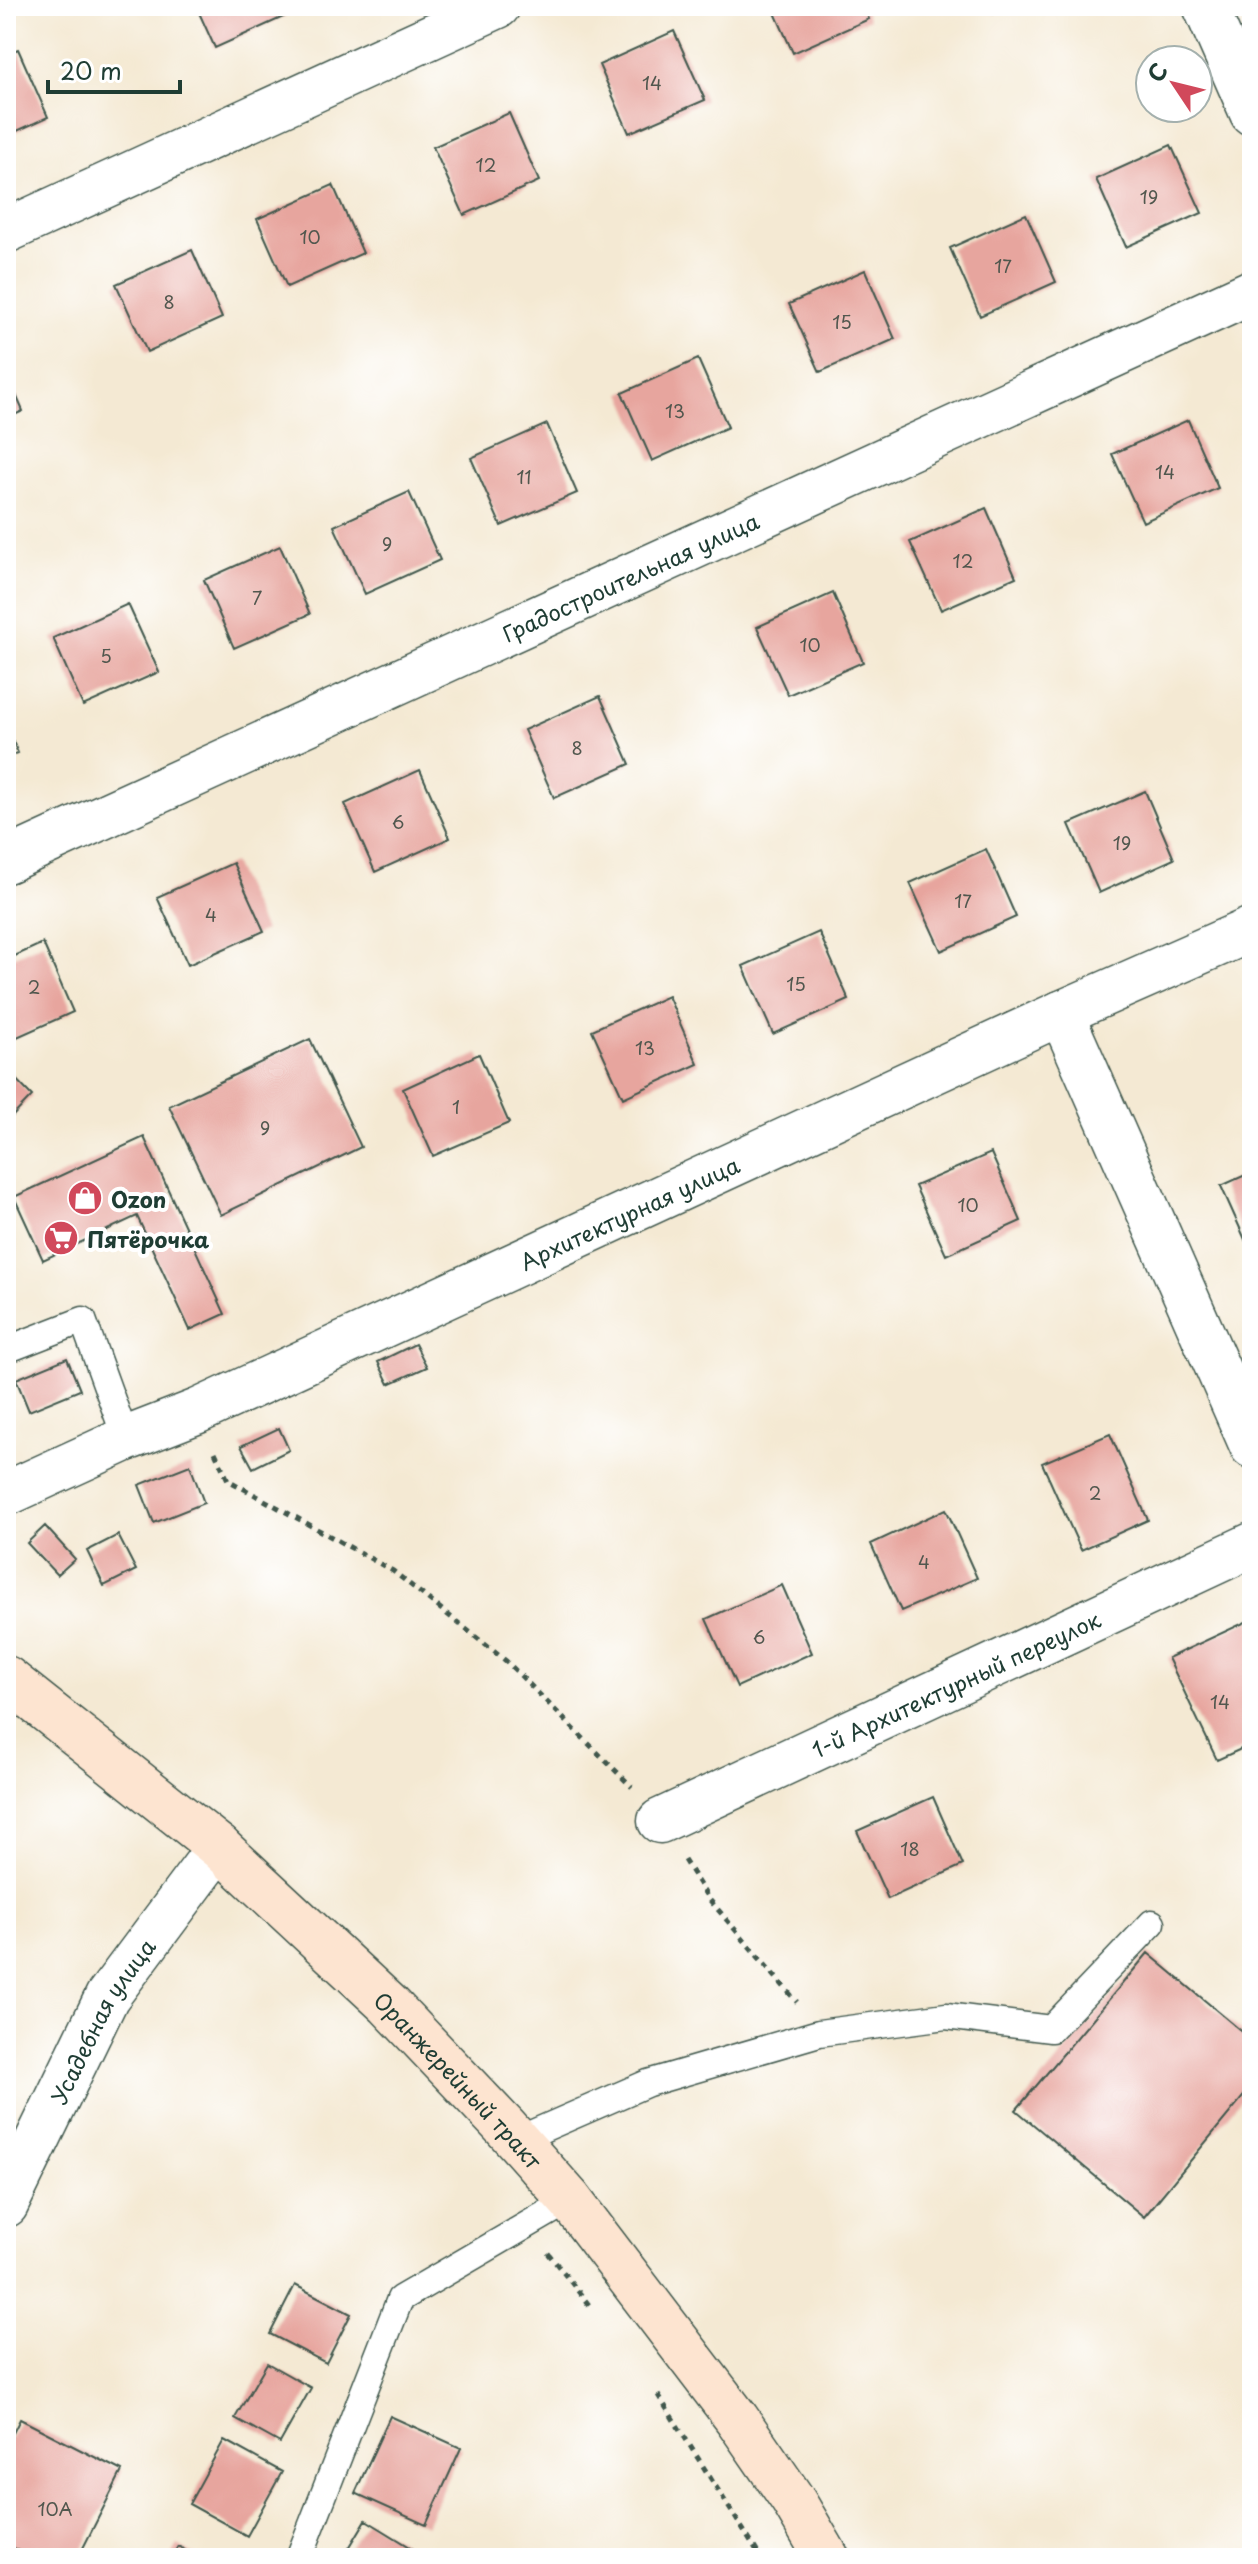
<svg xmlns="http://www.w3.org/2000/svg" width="1258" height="2564" font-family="'Playpen Sans',sans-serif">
  <rect width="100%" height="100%" fill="#fff"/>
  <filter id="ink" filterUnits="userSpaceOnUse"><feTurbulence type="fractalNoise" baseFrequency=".0125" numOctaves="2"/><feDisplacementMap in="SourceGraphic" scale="16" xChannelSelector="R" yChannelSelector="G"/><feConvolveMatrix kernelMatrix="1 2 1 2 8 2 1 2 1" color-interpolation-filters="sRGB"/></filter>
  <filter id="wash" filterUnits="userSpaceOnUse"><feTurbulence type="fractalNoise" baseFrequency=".006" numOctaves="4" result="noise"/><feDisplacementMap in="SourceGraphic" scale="32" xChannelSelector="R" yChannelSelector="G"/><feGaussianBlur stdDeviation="1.8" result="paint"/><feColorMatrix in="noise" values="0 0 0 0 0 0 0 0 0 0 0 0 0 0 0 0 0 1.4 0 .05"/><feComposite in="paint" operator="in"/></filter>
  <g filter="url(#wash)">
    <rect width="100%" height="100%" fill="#f4e9d3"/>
    <g id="blocks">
      <path fill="#e7a59e" d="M196,6H287L290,14L215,48Z
        M772,6H863L869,19L793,53Z
        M990,6H1012L994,14Z
        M674,31L705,100L629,133L599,65Z
        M18,49L48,117L6,136V54Z
        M509,113L539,181L464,215L433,147Z
        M1171,145L1202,213L1126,247L1096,179Z
        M333,185L363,253L287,287L257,219Z
        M1026,214L1056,282L980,316L950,248Z
        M192,250L222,318L147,352L116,284Z
        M865,270L895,339L820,372L789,304Z
        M698,359L728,427L652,461L622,393Z
        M6,372L23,411L6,419Z
        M1188,420L1218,488L1143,522L1112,454Z
        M547,424L577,493L501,526L471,458Z
        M409,492L440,560L365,594L334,526Z
        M986,508L1016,577L941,610L910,542Z
        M280,546L310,614L234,648L204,580Z
        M833,593L863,662L788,695L757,627Z
        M128,604L159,672L83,706L53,638Z
        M600,696L630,764L554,798L524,730Z
        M6,726L18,753L6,758Z
        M420,770L450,838L375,872L345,804Z
        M1145,791L1174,859L1099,893L1069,824Z
        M986,849L1016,917L941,951L910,883Z
        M233,863L264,931L188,965L157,897Z
        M819,932L849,1000L773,1034L743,966Z
        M43,943L73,1012L6,1042V960Z
        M668,996L698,1064L623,1098L592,1030Z
        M310,1039L361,1147L221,1215L169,1106Z
        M479,1054L509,1123L433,1156L403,1089Z
        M6,1069L32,1096L6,1123Z
        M144,1137L225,1314L190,1330L137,1216L43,1260L14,1197Z
        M991,1153L1021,1221L946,1255L915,1186Z
        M1252,1172V1255L1221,1186Z
        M415,1344L427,1367L389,1384L378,1362Z
        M67,1358L80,1390L29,1411L16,1379Z
        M279,1428L289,1450L253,1468L241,1446Z
        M1110,1434L1148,1520L1081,1550L1042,1463Z
        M190,1465L204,1503L154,1523L139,1485Z
        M946,1509L977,1578L901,1611L871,1544Z
        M45,1526L75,1559L57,1575L27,1543Z
        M118,1535L136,1570L104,1586L87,1551Z
        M782,1585L812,1653L737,1687L706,1619Z
        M1252,1619V1744L1217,1760L1168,1658Z
        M933,1797L963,1865L888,1899L857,1831Z
        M1148,1953L1252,2040V2086L1144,2217L1016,2110Z
        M295,2285L351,2314L326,2363L270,2334Z
        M267,2363L311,2388L280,2443L235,2418Z
        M390,2416L461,2448L426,2525L355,2493Z
        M20,2419L122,2471L78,2558H33L6,2544V2447Z
        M224,2440L282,2472L247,2536L189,2504Z
        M366,2520L428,2558H343Z
        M178,2546L199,2558H171Z"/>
    </g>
  </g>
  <g filter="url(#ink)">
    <use href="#blocks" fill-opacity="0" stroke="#3f574c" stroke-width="2"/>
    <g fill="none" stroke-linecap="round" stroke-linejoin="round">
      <g stroke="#3f574c" stroke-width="29">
        <path id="lane" d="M6,1350L83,1320L126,1439
          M517,2140L648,2083L819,2033L946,2016L1051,2029L1152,1923
          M299,2558L400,2299L570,2200"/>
      </g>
      <g stroke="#3f574c" stroke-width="47">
        <g id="street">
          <path d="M1205,6L1252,113"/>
          <path d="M6,231L498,6"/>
          <path id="s1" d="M6,861L1252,292"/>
          <path d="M1061,1013L1252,1446"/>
          <path id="s2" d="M6,1494L126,1439L198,1411L1061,1013L1252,929"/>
          <path id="s3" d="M660,1821L1252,1545"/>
          <path id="s4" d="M6,2205L107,1997L219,1847"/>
        </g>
      </g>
      <g stroke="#3f574c" stroke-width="47">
        <g id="secondary">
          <path id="s5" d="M6,1678L219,1847L389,2005L505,2127L570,2200L737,2419L793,2500L827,2558"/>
        </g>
      </g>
      <path stroke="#3f574c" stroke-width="5" stroke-dasharray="6 6" stroke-linecap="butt" d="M215,1452L228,1480L393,1571L506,1661L632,1787
        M684,1860L708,1898L797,2002
        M548,2253L589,2305
        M658,2395L761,2558"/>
      <use href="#lane" stroke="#fff" stroke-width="26"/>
      <use href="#street" stroke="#fff" stroke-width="44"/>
      <use href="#secondary" stroke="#fde4d0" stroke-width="44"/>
    </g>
  </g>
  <defs>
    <g id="shop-disc" transform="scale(1.8)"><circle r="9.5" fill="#d1495b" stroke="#fff"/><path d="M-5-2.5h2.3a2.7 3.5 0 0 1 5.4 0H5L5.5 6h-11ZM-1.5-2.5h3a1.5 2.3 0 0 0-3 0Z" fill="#fff"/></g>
    <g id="supermarket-disc" transform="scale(1.8)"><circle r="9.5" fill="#d1495b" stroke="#fff"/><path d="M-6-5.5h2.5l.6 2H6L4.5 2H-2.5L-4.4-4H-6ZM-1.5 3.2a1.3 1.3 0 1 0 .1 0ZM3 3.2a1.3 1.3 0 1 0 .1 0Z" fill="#fff"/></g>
  </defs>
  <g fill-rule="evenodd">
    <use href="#shop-disc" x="85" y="1198"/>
    <use href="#supermarket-disc" x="61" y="1238"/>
  </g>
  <g text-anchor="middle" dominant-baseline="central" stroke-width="8" stroke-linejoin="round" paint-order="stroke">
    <g font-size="18" fill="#51574e">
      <text x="652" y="82">14</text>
      <text x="486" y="164">12</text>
      <text x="1149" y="196">19</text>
      <text x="310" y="236">10</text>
      <text x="1003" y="265">17</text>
      <text x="169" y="301">8</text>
      <text x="842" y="321">15</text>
      <text x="675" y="410">13</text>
      <text x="1165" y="471">14</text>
      <text x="524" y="476">11</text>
      <text x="387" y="543">9</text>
      <text x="963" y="560">12</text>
      <text x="257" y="597">7</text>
      <text x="810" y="644">10</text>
      <text x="106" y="655">5</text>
      <text x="577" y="747">8</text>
      <text x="398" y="821">6</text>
      <text x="1122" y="842">19</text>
      <text x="963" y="900">17</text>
      <text x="211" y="914">4</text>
      <text x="796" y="983">15</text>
      <text x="34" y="986">2</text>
      <text x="645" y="1047">13</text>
      <text x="456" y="1106">1</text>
      <text x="265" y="1127">9</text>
      <text x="968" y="1204">10</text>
      <text x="1095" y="1492">2</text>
      <text x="924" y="1561">4</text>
      <text x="759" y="1636">6</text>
      <text x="1220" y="1701">14</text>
      <text x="910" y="1848">18</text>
      <text x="55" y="2508">10А</text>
    </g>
    <g font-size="22" fill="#1f3d34" stroke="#fff">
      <text stroke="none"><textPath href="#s1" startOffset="686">Градостроительная улица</textPath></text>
      <text stroke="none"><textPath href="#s2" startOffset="684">Архитектурная улица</textPath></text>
      <text stroke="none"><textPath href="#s3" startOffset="326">1-й Архитектурный переулок</textPath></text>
      <text stroke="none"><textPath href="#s4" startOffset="208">Усадебная улица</textPath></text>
      <text stroke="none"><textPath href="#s5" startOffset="606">Оранжерейный тракт</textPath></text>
    </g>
    <g font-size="22" font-weight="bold" fill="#1f3d34" stroke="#fff" text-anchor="start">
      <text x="111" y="1198">Ozon</text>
      <text x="87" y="1238">Пятёрочка</text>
    </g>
  </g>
  <rect width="1258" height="2564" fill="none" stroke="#fff" stroke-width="32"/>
  <g transform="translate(1174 84) rotate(305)"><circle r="38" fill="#ffffff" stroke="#a5b1ae" stroke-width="2"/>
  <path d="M0-6L14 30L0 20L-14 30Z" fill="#d1495b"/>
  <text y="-12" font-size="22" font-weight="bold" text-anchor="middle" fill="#1f3d34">С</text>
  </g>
  <path d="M48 80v12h132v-12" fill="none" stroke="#1f3d34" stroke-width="4"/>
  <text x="60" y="80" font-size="24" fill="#1f3d34" stroke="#ffffff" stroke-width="6" paint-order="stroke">20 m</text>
</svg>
